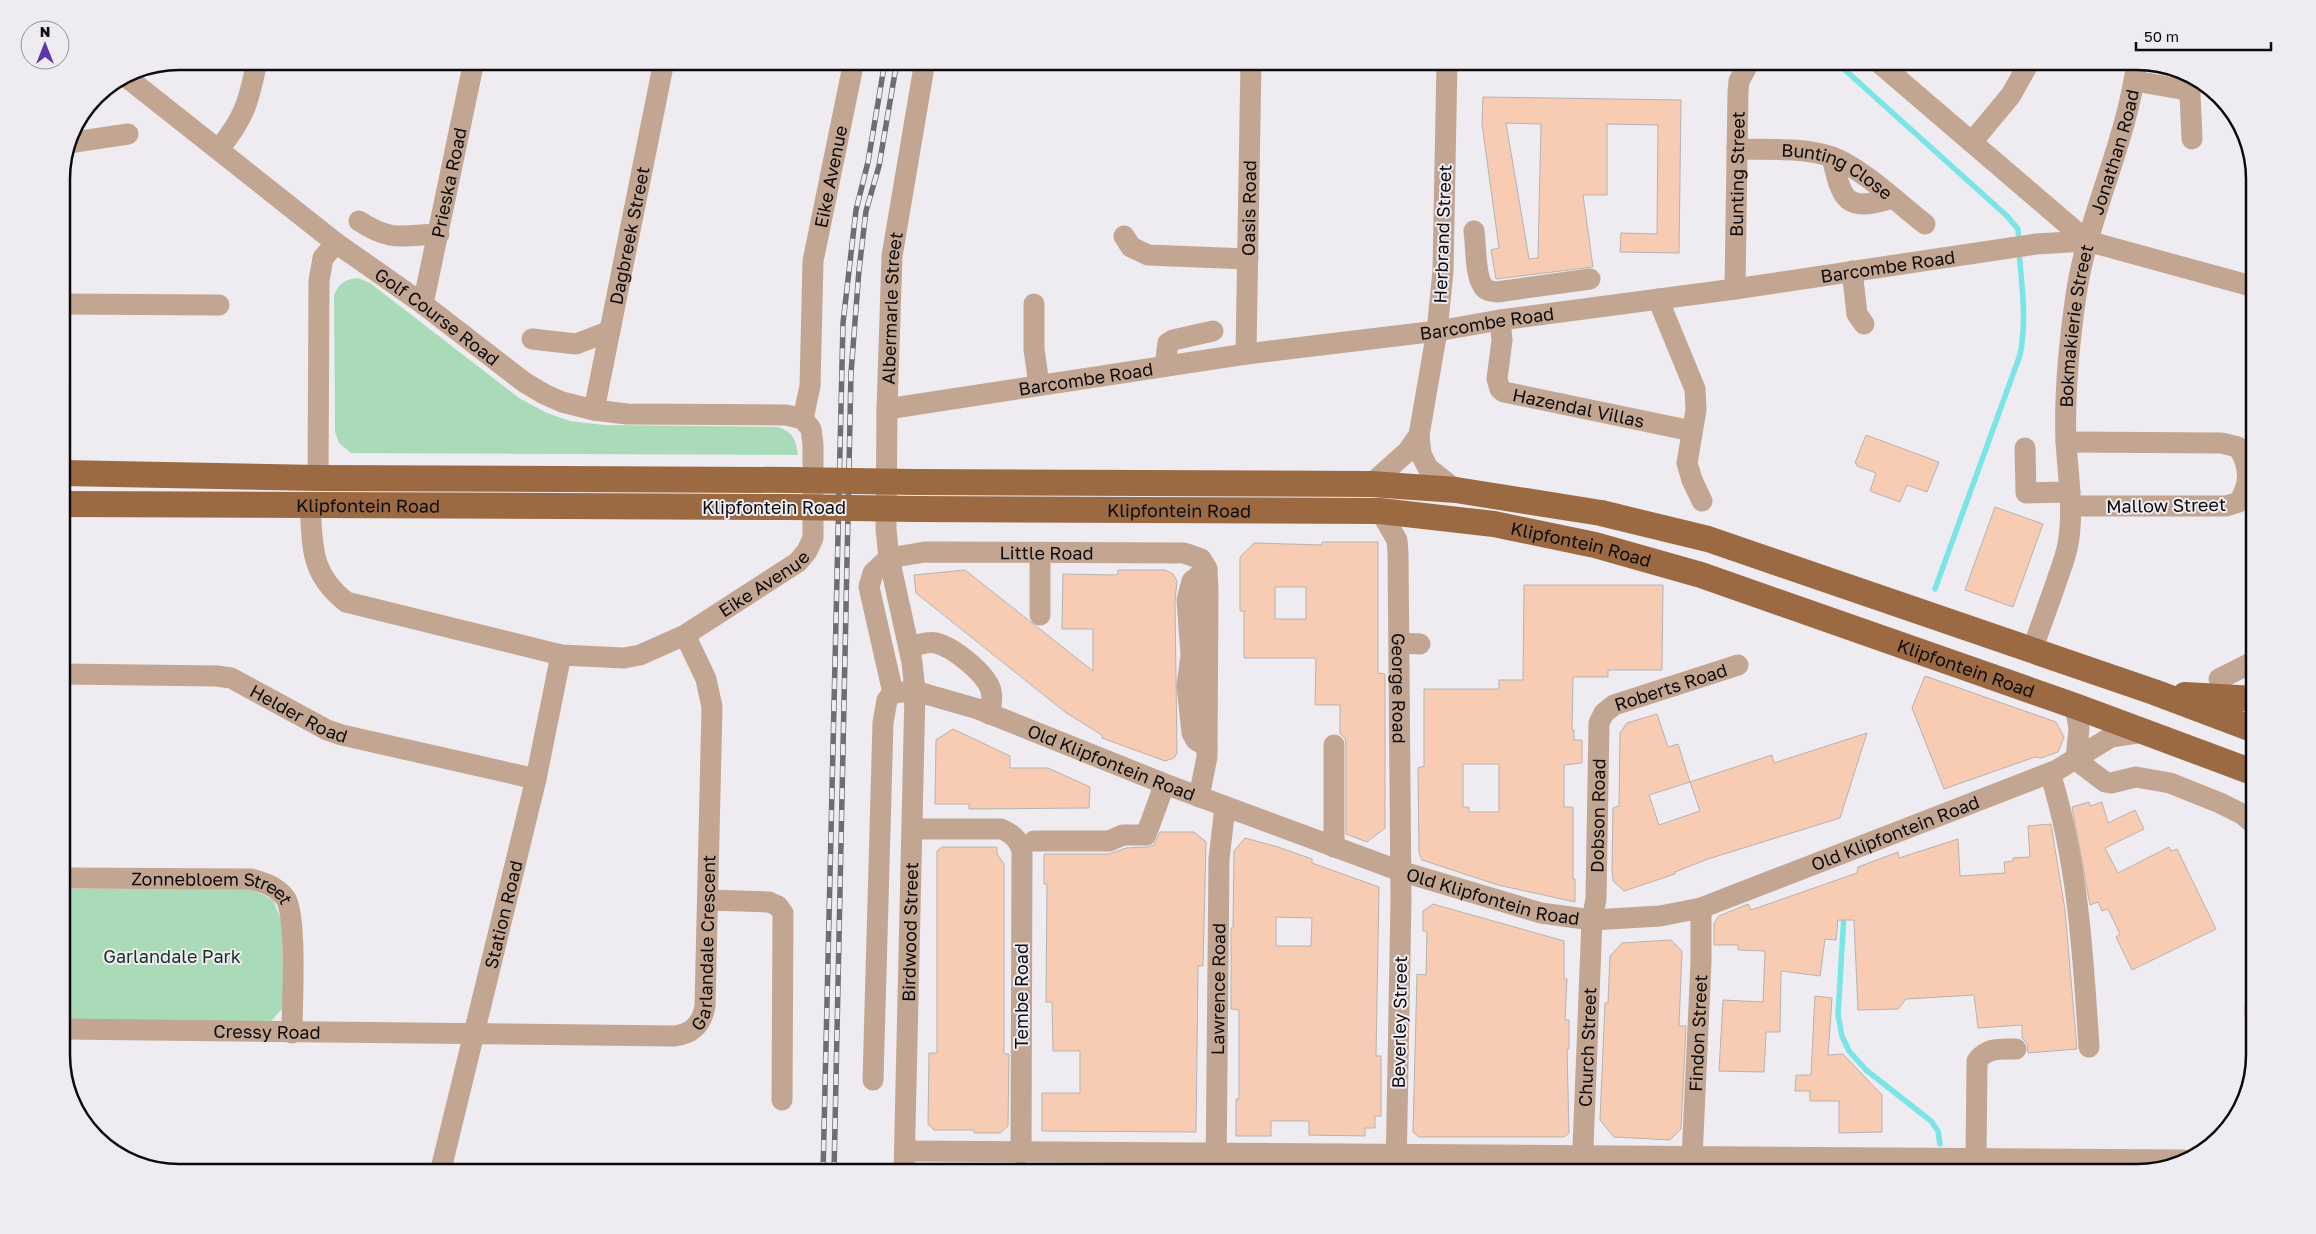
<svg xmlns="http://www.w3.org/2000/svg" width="2316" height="1234" font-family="'Golos Text',sans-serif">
  <rect width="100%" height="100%" fill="#eeebf1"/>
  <path fill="#a9dbb8" d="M358,278L370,283L519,398L547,413L570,421L604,425L778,427C793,432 796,440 798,455L351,453L339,443L335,432L334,296C338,284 345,279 358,278Z
    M251,888L273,900L282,922L283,998L282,1009L271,1021L62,1022V889Z"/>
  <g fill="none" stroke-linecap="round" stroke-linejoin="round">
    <path stroke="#7ae5e6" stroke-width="5.5" d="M1835,61L2007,216L2018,229L2019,243
      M1935,589L2020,355C2027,321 2022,287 2019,252
      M1844,914L1838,1015L1842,1036L1849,1051L1866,1070L1931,1121L1938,1131L1940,1144"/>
  </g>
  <path fill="#f7ccb2" stroke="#b8b2af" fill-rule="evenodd" d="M1483,97L1681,100L1679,253L1620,252L1621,233L1657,234L1658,125L1607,124V195H1583L1593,267L1496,279L1491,250L1499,248L1482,124ZM1506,123L1541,124L1538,258L1529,259Z
    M1866,435L1939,462L1927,492L1907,485L1900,502L1870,491L1876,473L1857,466V464L1855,463Z
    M1995,507L2043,524L2013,607L1965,590Z
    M1322,542H1378V673L1385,674V828L1367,842L1346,834V745L1345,738L1340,734V705H1315L1316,658H1244V611H1240V557L1254,543L1322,545ZM1275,587H1306V619H1275Z
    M965,570L1093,671V629H1062L1063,574L1115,575L1118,574V570H1165L1173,574L1177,581L1175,601L1177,753L1174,758L1165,761L1102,738V735L1065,712L916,593L914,575Z
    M1524,585H1663L1662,670H1608V677H1573L1572,730H1574V740H1582V763L1564,765V807H1573V879H1575V902L1498,885L1422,860L1419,853L1418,768L1424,766V689H1499V680H1523ZM1463,764H1499V812H1469V807H1463Z
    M1925,676L2056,722L2064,737L2058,752L2041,758L2035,757L1944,789L1912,708Z
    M1657,714L1668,747L1678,744L1690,782L1772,755L1774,763L1867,733L1840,818L1708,859L1675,872V874L1624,891L1613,881L1612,869L1613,808L1619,806L1620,733L1627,723ZM1690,782L1700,811L1659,825L1649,795Z
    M953,729L1010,756V768H1048L1090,787L1089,808L969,809V804H935L936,740Z
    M2089,802L2090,806L2102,802L2108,823L2135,810L2144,829L2105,848L2118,873L2169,847L2171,851L2177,849L2216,929L2132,970L2116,937L2120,934L2108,909L2102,911L2098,902L2090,905L2072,807Z
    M2051,824L2065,910L2077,1049L2028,1053L2027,1043L2022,1038V1025L1978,1028L1974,995L1906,999L1898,1009L1858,1010L1854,920H1838L1836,940L1825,939L1820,976L1781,971L1780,1032H1766L1764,1072L1719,1071L1723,1000L1763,1002L1765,951L1738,950V945H1714V923L1719,916L1748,904L1751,910L1857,873L1858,867L1898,852L1899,858L1958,839L1960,876L2005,873L2004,862L2013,861V858L2030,857L2028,826Z
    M1160,832H1194L1206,842L1203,966H1198L1196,1132L1042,1131V1093H1080V1051H1053L1052,1002H1046L1047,884H1044V854H1109L1126,848L1147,847L1154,845Z
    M1245,838L1278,847L1312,859V863L1379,887L1376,1056H1381V1116H1375V1128H1365V1136L1309,1135V1121H1271V1136H1236V1099H1239V1010L1231,1009V928H1233L1234,851ZM1276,917L1312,918L1311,946H1276Z
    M942,847H997V854L1004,864V1054H1009L1008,1126L1000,1133H974V1130H934L928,1124L929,1053H937V851Z
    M1433,904L1564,941V979H1567L1565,1020H1569V1049H1567L1569,1133L1564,1137H1419L1413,1132L1417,974L1426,975L1427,931H1423V911Z
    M1671,940L1682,951L1679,1026H1686L1681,1129L1670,1140L1614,1137L1600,1120L1605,1003H1608L1610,956L1622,943Z
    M1815,996L1832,998L1828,1055L1843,1054L1882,1095V1132L1839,1133V1101H1810V1091H1795L1796,1075H1811Z"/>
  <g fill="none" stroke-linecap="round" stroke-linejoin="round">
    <g stroke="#c3a691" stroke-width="21">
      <path d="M1447,61L1443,271L1437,331L1419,435L1421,454L1428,468L1456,490"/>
      <path d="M1877,61L2087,241"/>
      <path id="s1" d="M125,76L336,243L423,304L524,382L544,394L562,402L594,410L627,414L786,415L803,419"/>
      <path d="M2135,81L2181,89L2190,93L2192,139"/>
      <path d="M1972,142L2011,95L2030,61"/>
      <path d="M68,143L128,134"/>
      <path d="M219,149C245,117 249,101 257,61"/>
      <path id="s2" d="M1737,149C1767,150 1803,147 1832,157C1862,168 1899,204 1925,224"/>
      <path d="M1832,157C1842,200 1845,213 1892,198"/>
      <path d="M359,221C393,243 403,235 439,234"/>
      <path d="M1474,231C1476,244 1475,276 1483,286C1486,291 1491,291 1497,292L1590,279"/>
      <path d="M1124,236L1131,247L1148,255L1248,259"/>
      <path d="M1852,271L1857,314L1864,324"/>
      <path id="s3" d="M1735,289L1738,91L1739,81L1750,61"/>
      <path d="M1658,299L1695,389L1696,410L1687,463L1692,480L1702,501"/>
      <path d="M61,304L219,305"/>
      <path id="s4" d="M423,304L474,61"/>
      <path d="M1034,304V349L1039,385"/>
      <path id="s5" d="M1500,320L1502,340L1497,379L1500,389L1504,392L1692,431"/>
      <path d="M532,339L576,344L610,331"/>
      <path id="s6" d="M1246,354L1251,61"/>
      <path d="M1165,366L1168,343L1173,340L1213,331"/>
      <path id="s7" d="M887,409L1246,354L1437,331L1500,320L1735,289L2036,244L2087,241L2255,287"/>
      <path id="s8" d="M594,410L664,61"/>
      <path id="s9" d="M803,419L810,386L813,261L854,61"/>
      <path d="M2066,442L2221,443L2238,447C2250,466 2251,483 2239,502L2226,506H2071"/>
      <path d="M2025,448L2026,493L2070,492"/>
      <path d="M318,478L319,281L323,258L336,243"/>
      <path d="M1371,484L1408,451L1419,435"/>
      <path id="s10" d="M310,506C313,548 310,573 346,602L561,655L624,658L640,655L685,635L798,562L807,551L813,538V445L811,429L803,419"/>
      <path id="s11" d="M1380,511L1397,540L1398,553L1401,899L1396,1173"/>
      <path d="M1040,553V615"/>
      <path id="s12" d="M889,558L925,552L1184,553L1201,559L1207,569L1208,589L1207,757L1199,797"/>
      <path d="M889,558L873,573L869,587L893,693"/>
      <path d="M1207,569L1192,581L1187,600L1191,655L1187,686L1192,733L1196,740L1207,747"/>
      <path d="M1399,643L1420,644"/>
      <path d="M909,647C918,645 928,641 936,643C953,647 987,674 991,691C993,698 991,707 989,714"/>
      <path id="s13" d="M2032,651C2040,627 2049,604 2057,580C2061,568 2066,556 2068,544C2074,510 2068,476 2066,442C2064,393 2069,344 2076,295C2088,215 2127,142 2137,61"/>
      <path id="s14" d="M62,674L217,676L231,678L327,730L342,735L536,779"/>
      <path d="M2219,679L2255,661"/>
      <path d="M2075,706L2079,728L2076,760"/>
      <path d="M2076,760L2105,782L2111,783L2136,777L2170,783L2220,803L2242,814L2255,825"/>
      <path d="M2050,773C2078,862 2083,954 2089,1047"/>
      <path d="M912,829H1001C1012,833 1018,839 1022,850L1021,1153"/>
      <path d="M1034,841H1109L1123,835H1146L1161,794"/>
      <path d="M1334,847V745"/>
      <path id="s15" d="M62,878L251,879C264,882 278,887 286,899C297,920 292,1005 292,1033"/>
      <path d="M708,900L769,902L778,906L783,913L782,1100"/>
      <path d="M2255,1007V1013"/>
      <path id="s16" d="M62,1029L674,1036C692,1034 702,1024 705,1006L712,707L706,679L685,635"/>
      <path id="s17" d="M873,1080L883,723L887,700L893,693L915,691L978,709L1165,784L1400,871L1541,913L1592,920L1660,916L1701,908L2057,770L2111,737L2144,732"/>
      <path d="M906,1151L2184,1160"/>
      <path id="s18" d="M1692,1158L1701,962V908"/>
      <path d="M1976,1159L1977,1061C1987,1047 2001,1049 2016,1049"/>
      <path id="s19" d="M440,1173L536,779L561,655"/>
      <path id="s20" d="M904,1173L915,691L912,662L889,558L886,529L887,409L892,256L925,61"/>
      <path id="s21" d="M1216,1173L1219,859L1225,807"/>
      <path id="s22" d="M1582,1173L1592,920L1596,899L1599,723L1604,713L1614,705L1738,665"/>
    </g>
    <g stroke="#9c6a42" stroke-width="26">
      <path d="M62,473L318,478L793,480"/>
      <path d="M915,482L1371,484L1456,490L1601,513L1708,539L2154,692L2255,730"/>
      <path id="s23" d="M62,504L791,507"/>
      <path id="s24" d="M915,509L1380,511L1494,524L1595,545L1701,575L2075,706L2255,773"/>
      <path d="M2185,695L2255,699"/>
    </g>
    <g stroke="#6f6d71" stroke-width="5.5">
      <path id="rail" d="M823,1173L843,323L856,210L868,162L885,61
        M834,1173L851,373L859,270L866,211L879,166L897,61"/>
    </g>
    <use href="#rail" stroke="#eeebf1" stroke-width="4" stroke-dasharray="11" stroke-linecap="butt"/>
    <path stroke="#9c6a42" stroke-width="26" d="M793,480L915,482
      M791,507L915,509"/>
  </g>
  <g text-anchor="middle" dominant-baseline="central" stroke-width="4" stroke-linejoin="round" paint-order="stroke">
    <g font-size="18" fill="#0c0b0d" stroke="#eeebf1">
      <text stroke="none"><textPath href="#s13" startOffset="511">Jonathan Road</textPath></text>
      <text stroke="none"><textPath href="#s3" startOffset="115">Bunting Street</textPath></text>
      <text stroke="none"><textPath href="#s2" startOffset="105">Bunting Close</textPath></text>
      <text stroke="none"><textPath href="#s9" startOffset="245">Eike Avenue</textPath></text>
      <text stroke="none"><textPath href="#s4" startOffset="124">Prieska Road</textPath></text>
      <text stroke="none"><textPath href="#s6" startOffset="146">Oasis Road</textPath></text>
      <text transform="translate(1442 234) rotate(-88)">Herbrand Street</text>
      <text stroke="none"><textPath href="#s8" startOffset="178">Dagbreek Street</textPath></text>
      <text stroke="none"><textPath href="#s7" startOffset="1011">Barcombe Road</textPath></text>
      <text stroke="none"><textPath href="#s20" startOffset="868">Albermarle Street</textPath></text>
      <text stroke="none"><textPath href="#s1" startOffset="394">Golf Course Road</textPath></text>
      <text stroke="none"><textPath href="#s7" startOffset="606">Barcombe Road</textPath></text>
      <text stroke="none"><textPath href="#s13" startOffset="332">Bokmakierie Street</textPath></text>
      <text stroke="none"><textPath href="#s7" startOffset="201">Barcombe Road</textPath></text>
      <text stroke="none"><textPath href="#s5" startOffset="151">Hazendal Villas</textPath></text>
      <text transform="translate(2166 505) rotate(-1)">Mallow Street</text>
      <text stroke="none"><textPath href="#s23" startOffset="306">Klipfontein Road</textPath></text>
      <text x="774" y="507">Klipfontein Road</text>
      <text stroke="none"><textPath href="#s24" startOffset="264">Klipfontein Road</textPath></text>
      <text stroke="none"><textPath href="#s24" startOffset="669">Klipfontein Road</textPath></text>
      <text stroke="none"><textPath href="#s12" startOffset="158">Little Road</textPath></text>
      <text stroke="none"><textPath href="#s10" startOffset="551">Eike Avenue</textPath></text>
      <text stroke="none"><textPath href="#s24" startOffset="1074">Klipfontein Road</textPath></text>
      <text stroke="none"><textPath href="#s22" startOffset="534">Roberts Road</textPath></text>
      <text stroke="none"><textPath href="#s11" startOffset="182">George Road</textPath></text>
      <text stroke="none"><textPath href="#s14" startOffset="246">Helder Road</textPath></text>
      <text stroke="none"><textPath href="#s17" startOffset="621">Old Klipfontein Road</textPath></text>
      <text stroke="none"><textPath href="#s22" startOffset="358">Dobson Road</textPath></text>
      <text stroke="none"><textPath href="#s17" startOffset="1446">Old Klipfontein Road</textPath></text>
      <text stroke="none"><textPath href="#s15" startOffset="152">Zonnebloem Street</textPath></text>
      <text stroke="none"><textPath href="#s17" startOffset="1026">Old Klipfontein Road</textPath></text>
      <text stroke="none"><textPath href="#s19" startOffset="266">Station Road</textPath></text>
      <text stroke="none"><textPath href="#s20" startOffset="241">Birdwood Street</textPath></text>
      <text stroke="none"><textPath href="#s16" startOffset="722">Garlandale Crescent</textPath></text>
      <text stroke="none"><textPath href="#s21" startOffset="184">Lawrence Road</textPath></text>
      <text transform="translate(1021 996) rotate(-90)">Tembe Road</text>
      <text transform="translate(1399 1022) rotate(-89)">Beverley Street</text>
      <text stroke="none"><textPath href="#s16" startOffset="205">Cressy Road</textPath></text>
      <text stroke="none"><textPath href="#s18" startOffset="125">Findon Street</textPath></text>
      <text stroke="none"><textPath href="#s22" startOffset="126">Church Street</textPath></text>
    </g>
    <g font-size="18" fill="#13321f" stroke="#eeebf1">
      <text x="172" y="956">Garlandale Park</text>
    </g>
  </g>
  <path d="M0 0H2316V1234H0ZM179 70H2137A109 109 0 0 1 2246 179V1055A109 109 0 0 1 2137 1164H179A109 109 0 0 1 70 1055V179A109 109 0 0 1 179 70Z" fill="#eeebf1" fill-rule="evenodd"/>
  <path fill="none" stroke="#0c0b0d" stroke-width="2.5" d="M179 70H2137A109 109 0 0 1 2246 179V1055A109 109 0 0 1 2137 1164H179A109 109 0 0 1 70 1055V179A109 109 0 0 1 179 70Z"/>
  <g transform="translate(45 45)"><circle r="24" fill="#eeebf1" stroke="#949196"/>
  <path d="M0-4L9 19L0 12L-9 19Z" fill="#5f35ad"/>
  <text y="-8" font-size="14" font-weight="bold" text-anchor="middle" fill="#0c0b0d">N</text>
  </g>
  <path d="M2136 42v8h135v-8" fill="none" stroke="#0c0b0d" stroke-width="2.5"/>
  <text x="2144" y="42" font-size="15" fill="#0c0b0d" stroke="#eeebf1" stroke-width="4" paint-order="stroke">50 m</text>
</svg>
